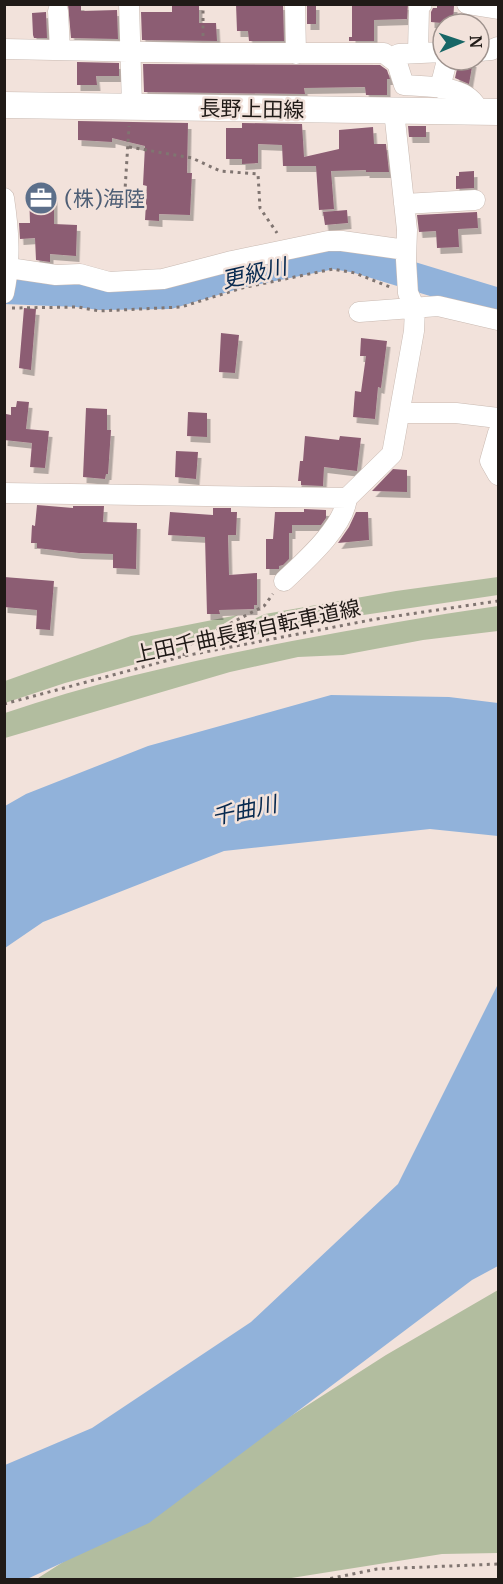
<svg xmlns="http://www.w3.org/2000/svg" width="503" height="1584" font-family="Merriweather,'Noto Sans JP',serif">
  <defs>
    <filter id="shadow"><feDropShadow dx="3.5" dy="6" stdDeviation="0" flood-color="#0004"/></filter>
  </defs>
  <rect width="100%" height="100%" fill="#f2e2db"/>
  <path fill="#b2bd9f" d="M498,577V595L350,617L195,646L265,614L396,591Z
    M498,606V631L423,640L343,655L298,657L230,672L5,738V713C98,681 195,660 292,641C361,628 429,616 498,606Z
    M238,615L177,653L65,683L5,703V681L131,636Z
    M498,1290V1553L442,1554L285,1579L35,1580L386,1355Z"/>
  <path fill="#91b2da" d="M331,695L449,697L498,703V836L430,829L224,851L43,922L5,948V806L26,794L148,746Z
    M498,984V1266L472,1280L149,1523L27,1579H5V1465L92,1428L251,1322L398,1184Z"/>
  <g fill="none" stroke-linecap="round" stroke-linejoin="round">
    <path stroke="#91b2da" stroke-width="28" d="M4,290L78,293L101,296L169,295L239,274L333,255L357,259L498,302"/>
  </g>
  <path fill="#8c5d73" filter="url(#shadow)" d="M68,4H81V11L117,10L118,39L71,38Z
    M172,4H199V23H216L217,41L142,40L141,12H172Z
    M236,4H283L284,41H249L248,31H237Z
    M307,4H316V24H307Z
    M352,4H408L407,19L374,20V41H349V37H352Z
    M437,6H454L453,24L431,22V12L433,8H437Z
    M46,12L47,38H34L33,35L32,13Z
    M459,60L473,61L469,84L455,78Z
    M77,62L119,63V76H96L97,85H77Z
    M143,64L380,65L387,70L390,79H387V95H366L365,87L304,88L305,94L144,92Z
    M78,121L188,123L187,173H192L190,215L159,214V221L145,220L147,186L143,185L145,146L112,138V142L78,140Z
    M242,123L302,124L304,157L339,149V130L373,127L374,144H386L389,172H366V170L331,171L334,209L319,210L316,166H283L282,145L258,144V163L242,164V159H226V128H242Z
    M408,126H426V137H409Z
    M474,171V188L456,189V176H459V172Z
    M54,190V224L77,225L76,256L50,254V262L36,260L35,238L20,239L19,223H30L29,191Z
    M347,210L348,223L325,225L323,212Z
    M477,212L478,228L458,229L459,247L437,248L436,231L419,232L417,215Z
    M24,308L36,309L31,370L19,368Z
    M221,333L239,335L235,373L219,372Z
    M361,338L387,341L381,388L378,387L375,419L353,417L355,391L361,392L366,356H360Z
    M17,401L29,402L26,429L49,431L45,468L30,467L32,443L4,440L6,414L11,415V407H16Z
    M86,408L107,409V430H111L108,474H106L105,479L83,477Z
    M188,412L207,413V437L187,436Z
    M305,436L339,440L340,436L361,438L357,471L324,467L323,486L301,485V481H298L300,461H303Z
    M176,451L198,452L196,479L175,477Z
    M393,469L407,470V492L372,491Z
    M37,505L73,508V506H104L103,522L137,523L136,569L113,568V554L79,553L37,548V543H31L32,525L35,526Z
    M213,508H231V512H237L236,535H228L229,575L257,573V605H254V609L219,610L220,614H207L205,537L168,535L170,512L213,515Z
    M304,509L326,510V518L321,525H292V533H289V559L283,565L279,566V569H266V539H273L275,512H304Z
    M356,512H368L369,540L338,543L349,527Z
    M4,577L54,581L50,630L36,629L37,610L4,607Z"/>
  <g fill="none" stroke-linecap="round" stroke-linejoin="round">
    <g stroke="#c9bab2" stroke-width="21">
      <path id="minor" d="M129,4L132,106
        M295,4L296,54
        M467,4L498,9
        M58,11L60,50
        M4,49L203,53H384L397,63L404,85C428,87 468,84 478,110
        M479,51L491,50L498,47
        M418,53L419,7L422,4
        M390,58L399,54L443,52
        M440,88L447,60
        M4,198C9,231 11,261 4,293
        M404,204L475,200
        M9,268L56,275L80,274L109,282L163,279L232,261L328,241H342L406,250
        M359,312L438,306L498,320
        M400,413H456L498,418V422
        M498,433L490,461L498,475
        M4,493L347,498L392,454L414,331L415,308L408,293L406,260L407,230L394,111
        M284,581C305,561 344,527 347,498"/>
    </g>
    <g stroke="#c9bab2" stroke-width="27">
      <path id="major" d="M4,105L498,112"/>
    </g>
    <path stroke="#807571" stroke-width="3" stroke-dasharray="3 4.5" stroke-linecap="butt" d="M203,36V4
      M129,147L192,158L220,171L258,174L260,208L277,233
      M115,196L125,190L129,126
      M12,308L78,307L99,311L181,307L242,288L333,269L355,273L390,287
      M184,656L185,647L264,606L273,594
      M4,704L184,656L376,619L498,601
      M323,1580L377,1569L498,1564"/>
    <use href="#minor" stroke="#fff" stroke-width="20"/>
    <use href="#major" stroke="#fff" stroke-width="26"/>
  </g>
  <defs>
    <g id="office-disc" transform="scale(1.725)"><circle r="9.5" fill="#5c6f8a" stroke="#f2e2db"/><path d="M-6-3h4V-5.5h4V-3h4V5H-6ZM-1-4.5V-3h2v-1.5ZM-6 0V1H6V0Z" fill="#fff"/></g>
  </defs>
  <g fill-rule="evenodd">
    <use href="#office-disc" x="41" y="198"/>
  </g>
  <g text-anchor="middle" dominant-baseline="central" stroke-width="5" stroke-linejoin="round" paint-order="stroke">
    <g font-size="21" fill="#201a17" stroke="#f2e2db">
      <text transform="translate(252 109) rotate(1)">長野上田線</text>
      <text transform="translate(247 631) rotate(-12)">上田千曲長野自転車道線</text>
    </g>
    <g font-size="21" fill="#4e5e75" stroke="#f2e2db" text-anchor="start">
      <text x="64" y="198">(株)海陸</text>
    </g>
    <g font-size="22" font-style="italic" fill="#07294f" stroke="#f2e2db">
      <text transform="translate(254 273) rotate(-13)">更級川</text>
      <text transform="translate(244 810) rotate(-12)">千曲川</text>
    </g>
  </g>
  <rect width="503" height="1584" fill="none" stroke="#201a17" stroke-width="12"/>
  <g transform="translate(461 42) rotate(88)"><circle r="28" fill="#f2e2db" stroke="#9e928d" stroke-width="1.5"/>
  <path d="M0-4.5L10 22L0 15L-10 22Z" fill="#186666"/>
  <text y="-9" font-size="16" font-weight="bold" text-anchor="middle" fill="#201a17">N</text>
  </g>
</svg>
